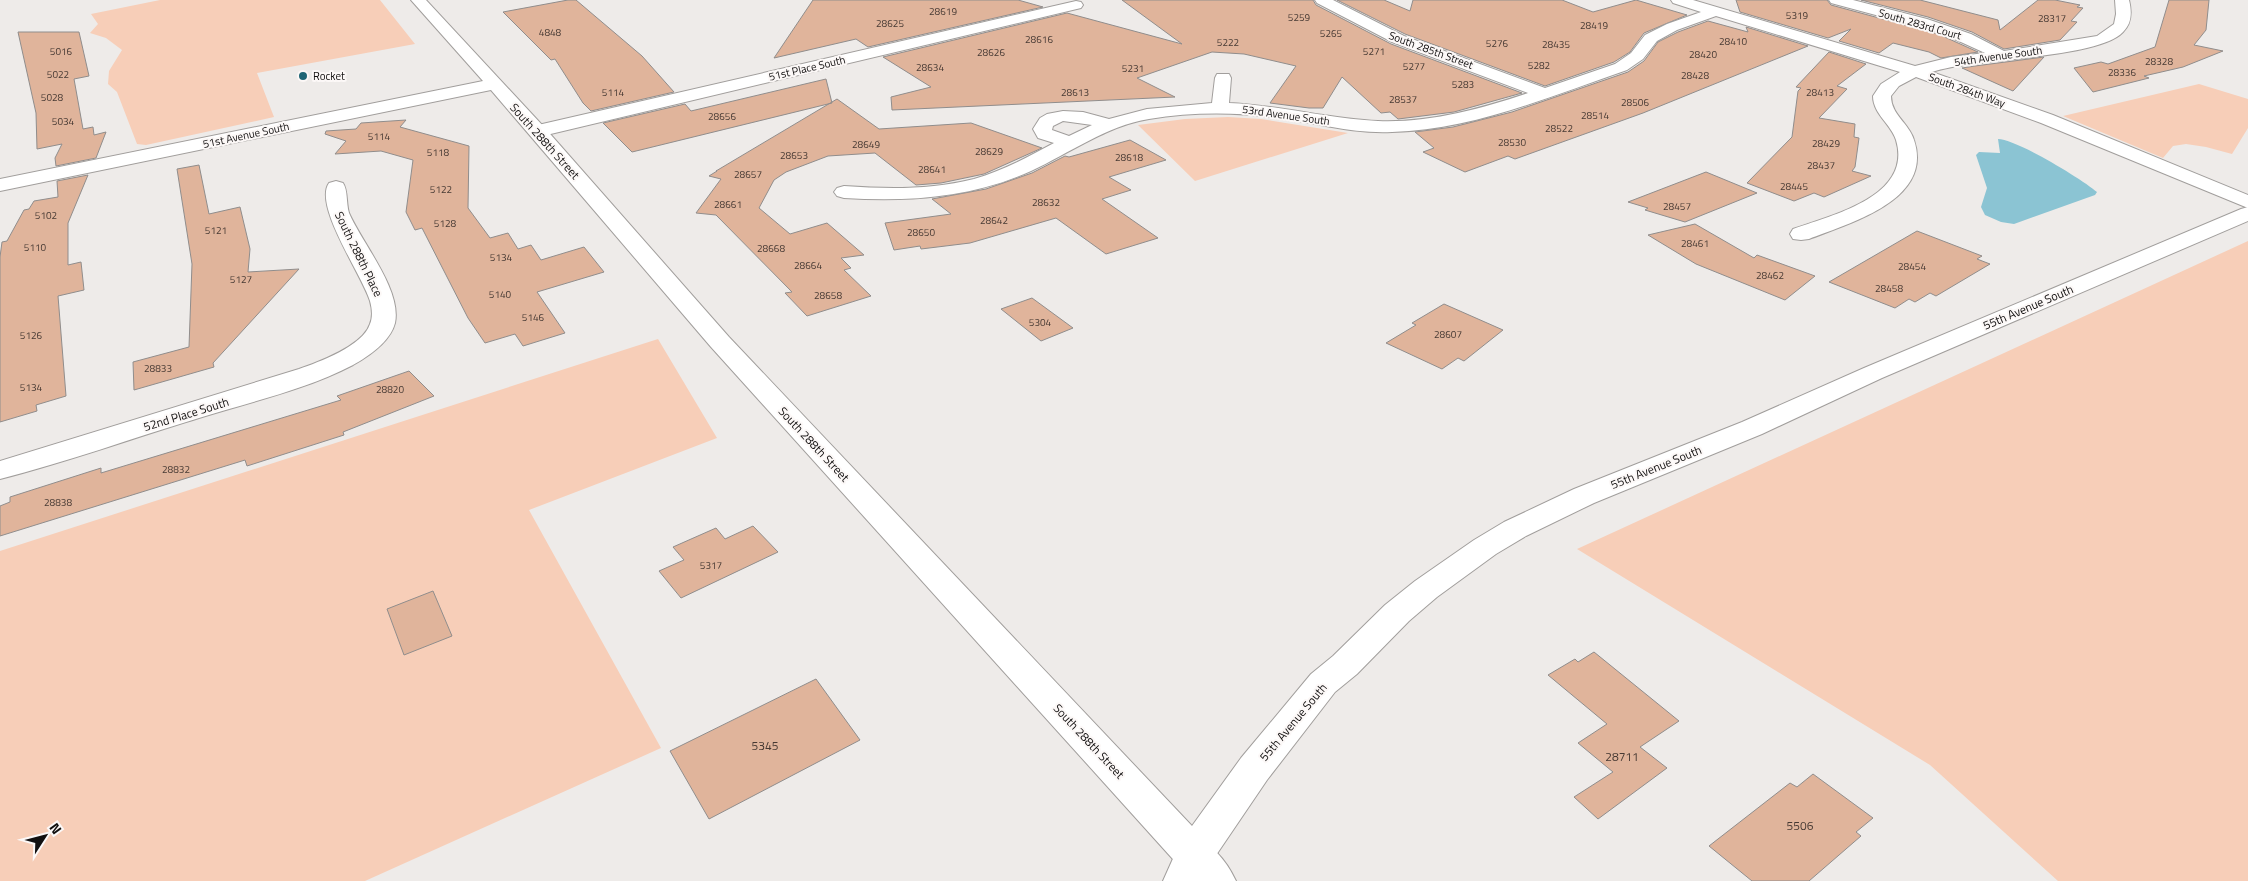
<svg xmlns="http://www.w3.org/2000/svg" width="2248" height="881" font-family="'Titillium Web',sans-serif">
  <rect width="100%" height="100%" fill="#eeebe9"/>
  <path fill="#f7ceb8" d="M160,0H380L415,44L257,73L274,117L146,145L137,144L117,92L108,84L109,71L122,50L106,38L90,33L98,24L91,14Z
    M2199,84L2248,99V128L2232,154L2206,147L2186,144L2173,146L2163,158L2063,116Z
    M1228,117L1261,119L1348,133L1195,181L1138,125L1185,119Z
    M2248,241V881H2058L1930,765L1577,549Z
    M658,339L717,438L529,510L661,748L365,881H0V551Z"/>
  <path fill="#8bc4d3" d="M1998,139C2016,139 2082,179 2097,192L2095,195L2014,224L2001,222L1985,215L1981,207L1987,188L1976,155L1979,152L2000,153Z"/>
  <path fill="#e0b49b" stroke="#908d8c" d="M568,0H576L642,56L674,92L591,111L583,103L555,59L551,60L503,12Z
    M813,0H1018L1043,7L868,47L856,39L774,58Z
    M1122,0H1313L1316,5L1391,44L1522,93L1454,112L1398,119L1390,112L1381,113L1342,77L1323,108H1309L1270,103L1296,66L1244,54L1212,52L1137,78L1175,97L892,110L891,97L931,87L883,57L1067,13L1182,44Z
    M1337,0H1384L1410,11L1413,0H1562L1593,12L1636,0L1687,15L1644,33L1630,52L1614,62L1545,86L1405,34Z
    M1736,0H1827L1831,5L1938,34L1978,52L1941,58L1929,52L1893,43L1879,53L1839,41L1851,29L1828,38L1740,12Z
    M1861,0H1920L1998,20L2000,30L2038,0H2055L2080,5L2077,7L2083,8L2071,21L2077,22L2060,40L2004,49L1972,32L1928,17Z
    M2169,0H2209L2206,30L2194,45L2223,51L2183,67L2144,76L2149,78L2093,92L2074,68L2101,62L2108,64L2155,47Z
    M1708,21L1748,32L1746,27L1808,46L1643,113L1515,159L1508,156L1465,172L1423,152L1434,148L1415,132L1453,127L1512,112L1628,72L1644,61L1658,42L1678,32Z
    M18,32H79L89,76L74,79L83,129L93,127L94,135L106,132L96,158L56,166L55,158L62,144L37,149L36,113Z
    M1829,52L1866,64L1837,86L1847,89L1819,118L1855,124L1854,137L1859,138L1855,167L1852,171L1871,176L1824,197L1814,193L1794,201L1747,183L1792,137L1798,91L1801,88L1796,87Z
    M2044,57L2013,91L1962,68L1975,66Z
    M826,79L832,103L632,152L603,123L685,104L691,111Z
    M837,99L879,129L971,123L1042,148L984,174L941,183L916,185L875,153L828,156L786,172L774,180L759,208L790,234L827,223L864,255L841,258L851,268L844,270L871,296L807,316L785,293L792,292L716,215L696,213L721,179L709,176L717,171H716Z
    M406,120L400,127L469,146L468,208L490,238L508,233L518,249L531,245L541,260L584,247L604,272L537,292L565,333L523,346L515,334L485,343L468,318L422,228L415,230L406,212L413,160L381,151L335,154L346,141L325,134L326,131L356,129L361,123Z
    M1130,140L1166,160L1109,177L1131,190L1102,199L1158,238L1106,254L1056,218L970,243L921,249L920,246L894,250L885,223L951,214L932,199L986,189L1032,173L1065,156L1069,157Z
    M199,165L209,214L240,207L250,249L248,272L299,269L213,363L214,367L134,390L133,362L189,347L192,264L177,169Z
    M1706,172L1757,193L1685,222L1645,210L1648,208L1628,202Z
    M88,175L68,223V265L81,262L84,290L58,296L66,396L36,405L37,411L0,422V257L2,242L7,241L24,210L29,209L34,201L58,197L57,181Z
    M1695,224L1754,258L1757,255L1815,276L1785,300L1696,264L1648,235Z
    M1917,231L1982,256L1977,259L1990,264L1936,296L1930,293L1915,302L1909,299L1895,308L1829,282Z
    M1032,298L1073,328L1041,341L1001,309Z
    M1444,304L1503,330L1464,361L1458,358L1442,369L1386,343L1416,325L1412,323Z
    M409,371L434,396L343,432L344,435L247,466L245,460L0,536V506L10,502V497L101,468V473L341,400L337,396Z
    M753,526L778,552L681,598L659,571L684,560L673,547L716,528L725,539Z
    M433,591L452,636L404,655L387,609Z
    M1594,652L1679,721L1640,747L1667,768L1598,819L1574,797L1613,772L1578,743L1607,724L1548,675L1575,659L1578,662Z
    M816,679L860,740L709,819L670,751Z
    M1813,774L1873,818L1856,832L1861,836L1809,881H1752L1709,846L1790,783L1797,787Z"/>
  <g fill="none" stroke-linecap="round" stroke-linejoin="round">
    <g stroke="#a19e9c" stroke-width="2">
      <path id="street" d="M1315,0H1333L1404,36L1545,88L1615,64L1631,53L1645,35L1667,24L1701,12L1673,3L1671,0H1693L1915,66L1951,57L1985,53L1939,32L1831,3L1829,0H1853L1927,19L1971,34L2004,51L2097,36L2114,24L2116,14L2115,0H2129C2132,12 2132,23 2123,32C2098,59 1972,58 1932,72L2053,115L2248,195V208L2041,123L1916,77L1899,86L1891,96C1891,115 1909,123 1914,140C1934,200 1850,223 1809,239L1801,240L1793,239L1790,234L1793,229C1833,215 1913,196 1896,140C1891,124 1873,114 1873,96L1881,84L1900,72L1716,16L1677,30L1657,41L1643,59L1627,70C1551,96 1473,130 1392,132C1354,134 1316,123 1279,118C1236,112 1192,112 1149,119C1106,126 1070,153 1031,171C971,198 909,202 844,198L837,196L834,192L837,188L844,186C887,189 931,190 974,179C1002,171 1028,157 1054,143L1038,138L1033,129L1040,118L1047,114L1063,111L1083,112L1109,119L1147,109L1212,103L1215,78L1217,74H1229L1231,78L1229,103C1279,105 1328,119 1378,121C1429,123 1480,109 1528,93L1392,42L1317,3ZM1063,121L1092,125L1069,136L1052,130L1053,126Z
        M1076,1L1081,2L1083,5L1081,8L538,137L532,135L529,131L532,127L538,125Z
        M336,181L343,183C348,190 346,203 349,213C362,243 402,290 395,323C390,342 369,356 353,365C305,390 250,402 199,418C133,438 67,462 0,479V461L299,369C319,362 363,346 370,324C373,317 372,308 370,301C362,275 313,205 329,183Z
        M1194,838C1214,845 1227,862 1236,881H1163L1180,843Z"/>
    </g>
    <g stroke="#a19e9c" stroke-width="2">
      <path id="secondary" d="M411,0H426L544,127L729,337L1192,826L1241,758L1311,674L1333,656L1385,605L1415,581L1474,540L1504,522L1574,489L1742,422L1864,368L2241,209L2248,207V221L1882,378L1762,434L1594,503L1526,536L1496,554L1437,597L1409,621L1357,674L1335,692L1267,780L1208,867L1194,872L1180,867L711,347L491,90L0,191V179L483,81Z"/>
    </g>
    <use href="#street" fill="#fff" fill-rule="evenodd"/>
    <use href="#secondary" fill="#fff" fill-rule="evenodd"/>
  </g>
  <circle fill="#1f6575" stroke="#fcf8f7" stroke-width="2" cx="303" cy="76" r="5"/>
  <g text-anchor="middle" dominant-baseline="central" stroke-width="4" stroke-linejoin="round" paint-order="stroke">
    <g font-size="10" fill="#463933">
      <text x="943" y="11">28619</text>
      <text x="1797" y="15">5319</text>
      <text x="1299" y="17">5259</text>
      <text x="2052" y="18">28317</text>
      <text x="890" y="23">28625</text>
      <text x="1594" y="25">28419</text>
      <text x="550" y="32">4848</text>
      <text x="1331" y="33">5265</text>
      <text x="1039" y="39">28616</text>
      <text x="1733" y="41">28410</text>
      <text x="1228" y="42">5222</text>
      <text x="1497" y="43">5276</text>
      <text x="1556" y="44">28435</text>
      <text x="61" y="51">5016</text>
      <text x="1374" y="51">5271</text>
      <text x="991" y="52">28626</text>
      <text x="1703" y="54">28420</text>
      <text x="2159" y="61">28328</text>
      <text x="1539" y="65">5282</text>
      <text x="1414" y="66">5277</text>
      <text x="930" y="67">28634</text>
      <text x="1133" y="68">5231</text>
      <text x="2122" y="72">28336</text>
      <text x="58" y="74">5022</text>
      <text x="1695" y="75">28428</text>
      <text x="1463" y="84">5283</text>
      <text x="613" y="92">5114</text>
      <text x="1075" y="92">28613</text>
      <text x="1820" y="92">28413</text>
      <text x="52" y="97">5028</text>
      <text x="1403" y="99">28537</text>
      <text x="1635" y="102">28506</text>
      <text x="1595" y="115">28514</text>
      <text x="722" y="116">28656</text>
      <text x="63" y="121">5034</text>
      <text x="1559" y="128">28522</text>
      <text x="379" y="136">5114</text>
      <text x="1512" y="142">28530</text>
      <text x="1826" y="143">28429</text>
      <text x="866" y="144">28649</text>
      <text x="989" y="151">28629</text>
      <text x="438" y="152">5118</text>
      <text x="794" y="155">28653</text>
      <text x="1129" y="157">28618</text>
      <text x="1821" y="165">28437</text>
      <text x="932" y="169">28641</text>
      <text x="748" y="174">28657</text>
      <text x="1794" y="186">28445</text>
      <text x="441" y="189">5122</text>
      <text x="1046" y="202">28632</text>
      <text x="728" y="204">28661</text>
      <text x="1677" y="206">28457</text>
      <text x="46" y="215">5102</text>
      <text x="994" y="220">28642</text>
      <text x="445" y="223">5128</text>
      <text x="216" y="230">5121</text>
      <text x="921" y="232">28650</text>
      <text x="1695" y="243">28461</text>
      <text x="35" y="247">5110</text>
      <text x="771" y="248">28668</text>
      <text x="501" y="257">5134</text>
      <text x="808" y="265">28664</text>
      <text x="1912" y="266">28454</text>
      <text x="1770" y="275">28462</text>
      <text x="241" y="279">5127</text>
      <text x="1889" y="288">28458</text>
      <text x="500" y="294">5140</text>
      <text x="828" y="295">28658</text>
      <text x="533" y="317">5146</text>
      <text x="1040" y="322">5304</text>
      <text x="1448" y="334">28607</text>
      <text x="31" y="335">5126</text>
      <text x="158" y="368">28833</text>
      <text x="31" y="387">5134</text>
      <text x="390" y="389">28820</text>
      <text x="176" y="469">28832</text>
      <text x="58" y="502">28838</text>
      <text x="711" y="565">5317</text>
    </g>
    <g font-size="11" fill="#121010" stroke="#fcf8f7">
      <text transform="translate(1920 24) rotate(16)">South 283rd Court</text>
      <text transform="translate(1431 50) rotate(20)">South 285th Street</text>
      <text transform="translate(1998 56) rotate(-8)">54th Avenue South</text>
      <text transform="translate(807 68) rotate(-13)">51st Place South</text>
      <text transform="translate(1967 90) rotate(20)">South 284th Way</text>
      <text transform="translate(1286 115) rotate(8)">53rd Avenue South</text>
      <text transform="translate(246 135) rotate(-12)">51st Avenue South</text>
    </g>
    <g font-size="11" fill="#121010" stroke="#fcf8f7" text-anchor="start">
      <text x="313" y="76">Rocket</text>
    </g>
    <g font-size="12" fill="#121010" stroke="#fcf8f7">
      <text transform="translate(545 141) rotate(48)">South 288th Street</text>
      <text transform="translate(359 254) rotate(64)">South 288th Place</text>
      <text transform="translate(2028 307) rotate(-23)">55th Avenue South</text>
      <text transform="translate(186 414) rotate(-17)">52nd Place South</text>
      <text transform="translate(814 444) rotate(47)">South 288th Street</text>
      <text transform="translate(1656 467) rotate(-22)">55th Avenue South</text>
      <text transform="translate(1293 722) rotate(-50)">55th Avenue South</text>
      <text transform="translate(1089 741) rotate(47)">South 288th Street</text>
    </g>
    <g font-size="12" fill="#463933">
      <text x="765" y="745">5345</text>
      <text x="1622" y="756">28711</text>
      <text x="1800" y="825">5506</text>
    </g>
  </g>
  <g transform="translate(45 836) rotate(54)" stroke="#fcf8f7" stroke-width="4" paint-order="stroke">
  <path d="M0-4L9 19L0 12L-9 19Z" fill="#121010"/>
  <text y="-8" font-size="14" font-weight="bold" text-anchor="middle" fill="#121010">N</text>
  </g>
</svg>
